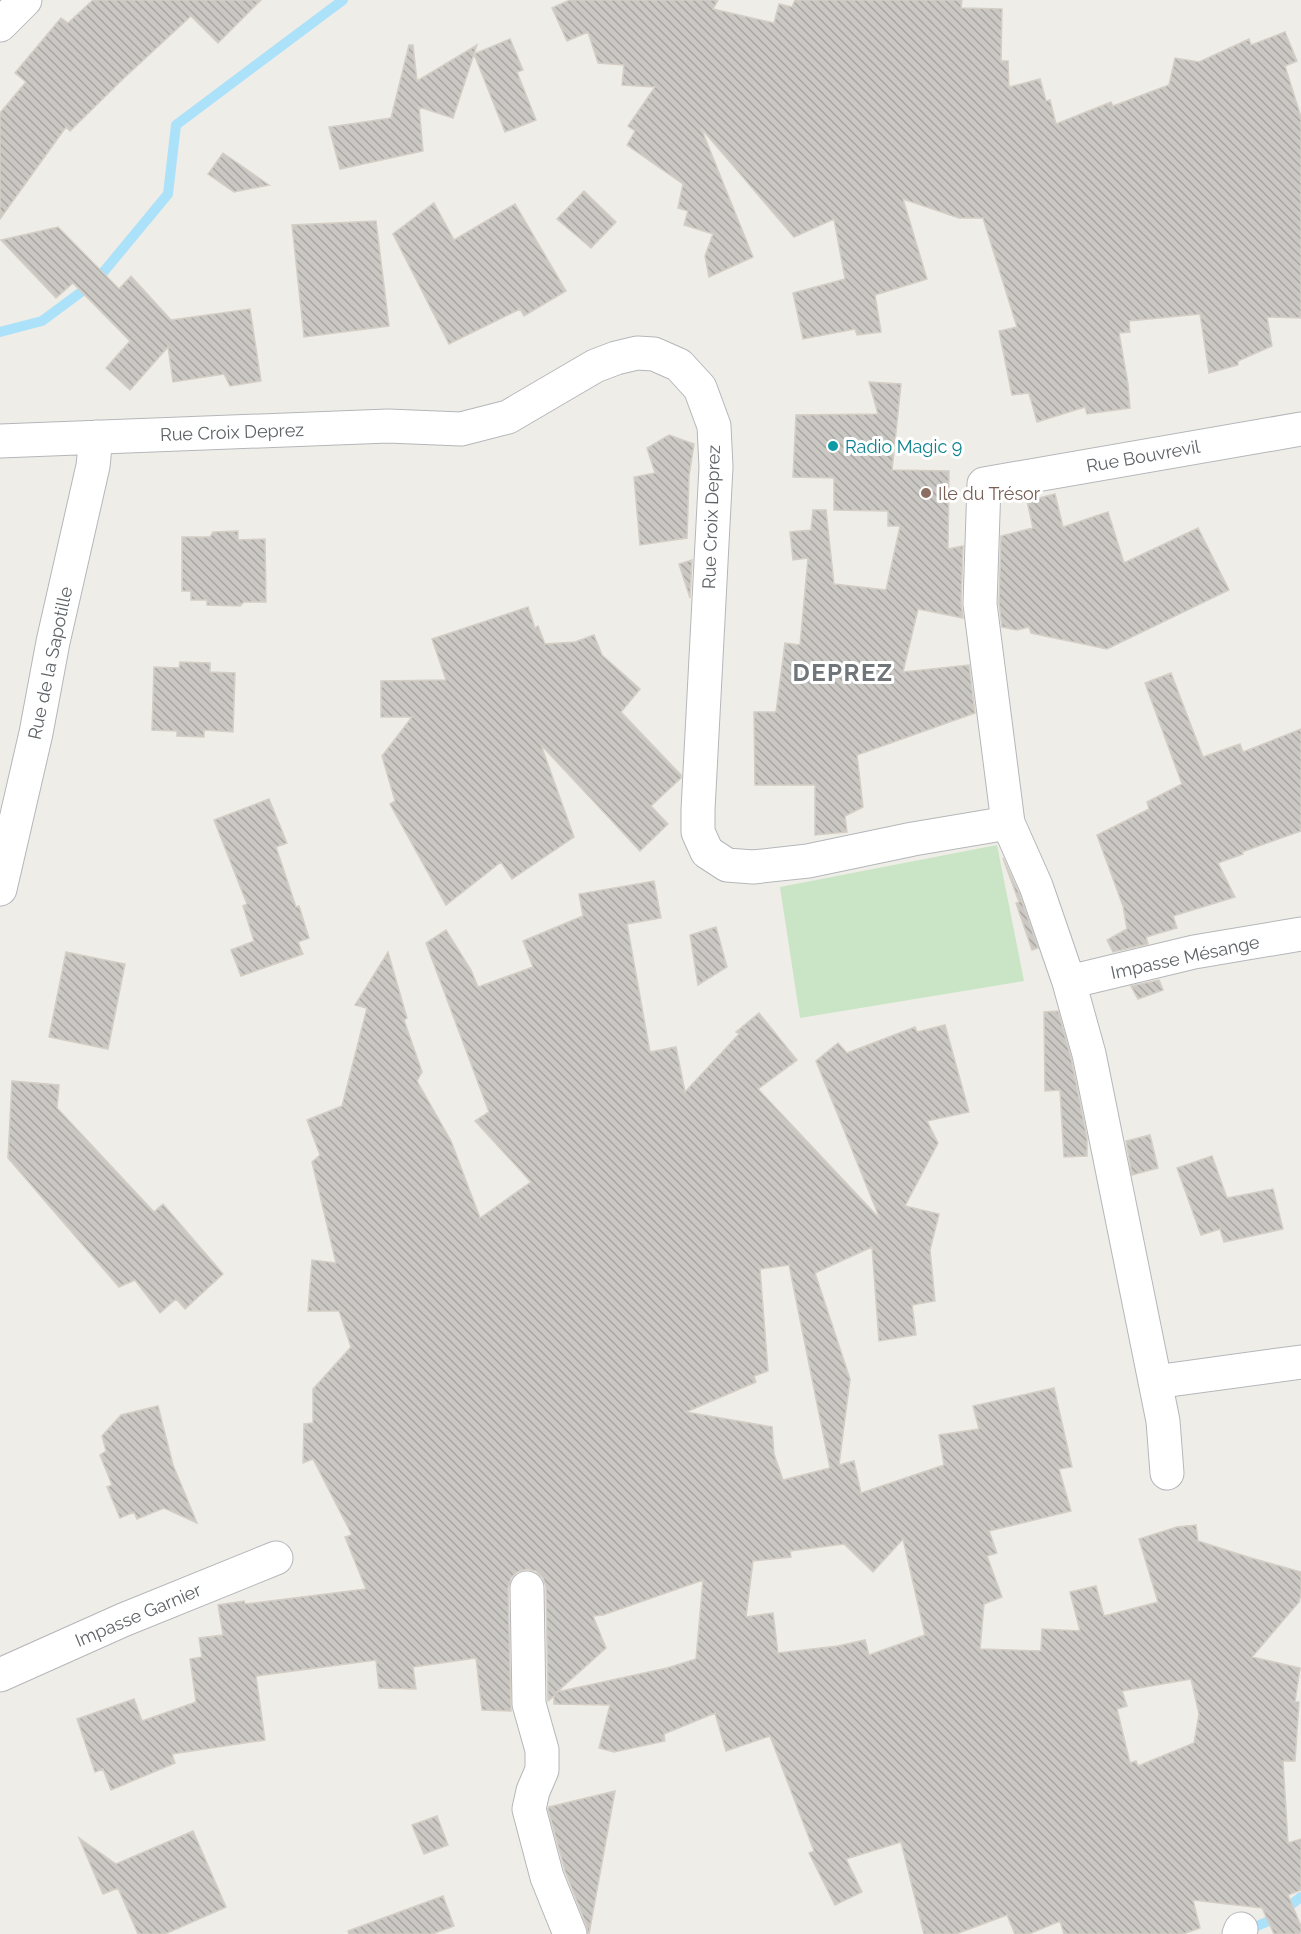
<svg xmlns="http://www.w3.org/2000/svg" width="1301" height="1934" font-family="Raleway,sans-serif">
  <defs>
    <pattern id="building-back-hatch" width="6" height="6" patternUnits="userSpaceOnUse" patternTransform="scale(1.5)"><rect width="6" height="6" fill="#cbc8c4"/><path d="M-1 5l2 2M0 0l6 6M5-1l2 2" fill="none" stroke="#a8a6a3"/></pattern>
  </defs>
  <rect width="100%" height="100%" fill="#efede7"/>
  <path fill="#c9e5c5" d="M997,845L1024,981L800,1018L780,887Z"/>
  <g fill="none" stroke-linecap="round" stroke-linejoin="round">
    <path stroke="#ace1fa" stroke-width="10" d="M0,332L42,321L96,281L168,194L176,125L343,0
      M1245,1931L1271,1920L1301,1897"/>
  </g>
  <path fill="url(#building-back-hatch)" stroke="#d4cec5" stroke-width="1.5" fill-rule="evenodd" d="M93,0H261L218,43L191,16L124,78L70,131L66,127L0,219V113L26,82L15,73L61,18L68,23Z
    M570,0H718L713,9L774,23L779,4L792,7L795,0H962L961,8L1002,9L1001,61H1008L1009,87L1040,79L1046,101L1050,100L1056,124L1111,102L1113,106L1169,85L1175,58L1199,62L1249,39L1251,45L1285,32L1297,61L1285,66L1301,117V318L1267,317L1272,346L1238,361V365L1209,373L1200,314L1129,321L1130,332L1119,333L1128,384L1130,408L1087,414L1085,407L1037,422L1029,393L1012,395L999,331L1017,327L983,218H959L903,199L927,279L875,295L881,332L857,335L855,329L803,339L793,293L845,279L834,219L794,237L701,128L753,257L709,277L705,256L713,234L684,225L688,211L678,208L683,184L627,145L635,131L628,126L655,87L622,85L624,65L598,63L588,32L567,41L552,8Z
    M510,39L523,70L517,72L536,120L505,132L474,54Z
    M409,45H413L417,81L477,45L453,118L419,107L423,151L340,169L329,127L391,118Z
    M223,153L269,185L234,192L208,174Z
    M584,191L616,222L591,248L557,219Z
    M434,203L454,240L515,204L566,291L524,316L520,309L449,344L393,234Z
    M376,221L389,326L304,337L292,225Z
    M58,227L119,289L131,276L171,320L250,309L261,381L230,386L224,374L173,382L168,347L130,390L106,368L130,341L73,283L56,298L1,240Z
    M869,382L901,384L892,470L949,471L948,549L963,546L961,603L963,618L918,609L903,672L969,665L975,713L857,755L863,807L845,816L847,832L815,835V785H755L754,712H776L785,643L800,645L808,558L793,560L790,532L811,530L813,510H826L834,584L886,590L900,526H888V511L834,510V478L793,477L796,415L878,414Z
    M669,435L694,444L689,476L687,538L640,545L634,477L655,473L647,448Z
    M1055,494L1063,527L1108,512L1124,563L1198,528L1229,590L1107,649L1031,633L1029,627L1017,630L1002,627L999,603L1001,536L1033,528L1027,501Z
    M238,531V540L265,539L266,602H244L240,606L207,605V600H191V591H182V537H210L213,532Z
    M692,560L690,598L679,564Z
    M528,607L535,628L538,626L545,644L575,642L594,635L602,655L640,689L621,712L681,775V778L651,806L668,824L640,851L541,745L574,837L512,879L501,862L446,905L390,804L395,801L382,756L412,717H381V681L446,680L432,639Z
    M180,662L210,663V672L235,673L233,732L204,730V737L177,736V731L152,730L154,667L179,668Z
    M1171,673L1203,757L1240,744L1243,752L1301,729V831L1242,852L1243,854L1218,863L1235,897L1173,916L1177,928L1146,937L1148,944L1113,952L1107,940L1127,929L1123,906L1097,835L1149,809L1147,802L1182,784L1145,683Z
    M269,799L287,843L276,847L296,907L299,906L309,938L298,942L303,954L241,976L231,950L254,941L243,906L247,904L214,820Z
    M1003,858L1019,893L1038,948L1032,950L1016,903L1019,902Z
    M654,881L661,918L627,924L650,1052L676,1047L685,1092L739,1034L736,1032L759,1013L797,1060L758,1089L880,1219L816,1061L838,1043L847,1053L915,1027L917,1032L945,1025L969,1112L927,1121L938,1143L905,1206L939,1214L930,1250L935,1301L912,1305L916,1335L879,1341L872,1247L815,1273L850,1379L839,1465L854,1461L861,1493L944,1465L939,1435L979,1429L973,1406L1054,1388L1072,1467L1059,1469L1071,1511L989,1531L997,1553L987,1556L1002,1597L984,1604L980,1649L1041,1651L1042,1629L1080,1631L1070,1592L1096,1586L1104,1616L1158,1602L1139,1539L1177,1527L1196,1525L1198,1541L1251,1558L1301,1572V1594L1299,1602L1252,1657L1300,1668L1295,1702H1299L1295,1761H1283L1288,1843L1301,1839V1890L1288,1895L1301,1926V1934H1274L1262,1908L1193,1900L1200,1928L1183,1934H1064L1060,1921L1029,1934H1015L1007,1915L956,1934H924L901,1842L846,1859L862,1892L835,1905L809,1853L814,1851L770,1736L726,1751L715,1713L664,1734L665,1741L614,1752L599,1748L610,1705L554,1704V1696L548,1701L546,1587L543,1578L536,1571L527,1569L517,1572L511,1578L508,1588L511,1711L482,1710L476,1658L413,1667L416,1689L379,1688L376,1660L256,1676L265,1740L172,1754L175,1763L111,1790L103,1769L95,1772L77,1719L134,1699L142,1721L196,1702L190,1659L202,1657L199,1638L223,1635L218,1605L244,1601L245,1604L366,1589L345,1537L352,1535L313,1459L303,1463L304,1424L313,1423V1389L351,1347L339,1311H308L312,1260L336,1263L312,1162L320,1155L307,1120L342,1106L367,1008L355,1005L388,952L407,1018L404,1020L422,1072L417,1081L451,1141L480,1218L531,1182L475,1121L489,1112L426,943L446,930L471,970L478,987L533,967L523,941L583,916L579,894ZM789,1265L830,1468L783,1480L774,1454L772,1427L686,1412L756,1382L754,1376L768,1371L760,1269ZM903,1539L925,1635L869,1655L865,1640L838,1646L778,1653L773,1613L746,1617L753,1561L791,1557L790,1551L844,1544L873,1572ZM703,1580L696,1659L667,1668L557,1692L606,1648L593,1616L603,1615ZM1191,1679L1199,1714L1194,1743L1138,1766L1136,1761L1130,1763L1117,1709L1127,1706L1122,1691Z
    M716,927L727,967L698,985L690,935Z
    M66,952L125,964L108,1049L49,1037Z
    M1159,980L1163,990L1138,999L1131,986Z
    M1058,1011L1071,1058L1087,1138V1156L1064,1157L1060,1090L1045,1091L1044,1012Z
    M12,1081L59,1085L57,1108L154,1212L163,1204L223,1274L185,1309L176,1299L160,1313L135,1280L119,1287L8,1158Z
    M1150,1135L1158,1168L1132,1175L1126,1141Z
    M1212,1156L1227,1198L1273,1189L1283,1229L1224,1242L1220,1229L1201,1235L1177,1168Z
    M158,1406L173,1465L197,1523L164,1508L137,1519L134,1512L120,1518L107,1487L112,1485L100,1455L106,1451L102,1436L121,1415Z
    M615,1791L589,1934H588L587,1927L565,1871L548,1809L549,1807Z
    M437,1816L448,1845L424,1854L412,1825Z
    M193,1831L226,1907L165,1934H138L118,1888L103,1894L79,1838L116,1864Z
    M443,1896L454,1926L432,1934H349L348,1931Z"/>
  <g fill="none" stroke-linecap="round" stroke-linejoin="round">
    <g stroke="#b4b7ba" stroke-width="35">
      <path id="minor" d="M0,25L25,0
        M0,441L388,426L461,429L508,417L595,366L616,358L637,353L654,354L679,365L700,388L714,426L716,467L698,810V832L707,852L727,865L753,867L808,861L913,839L1008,823
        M0,889L36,733L53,642L93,466L96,437
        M1069,982L1194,952L1301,934
        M1155,1382L1301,1362
        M1167,1473L1163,1421L1089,1054L1069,982L1036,886L1008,823L980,604L984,484L1301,429
        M527,1588L529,1704L542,1750V1770L533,1791L529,1809L547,1877L570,1934
        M0,1675L123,1620L276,1558
        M1239,1934L1241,1929"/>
    </g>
    <use href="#minor" stroke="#fff" stroke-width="33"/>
  </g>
  <circle fill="#0f9aa8" stroke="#fff" stroke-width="2" cx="833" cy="446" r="6"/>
  <circle fill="#8d6e63" stroke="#fff" stroke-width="2" cx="926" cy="493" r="6"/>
  <g text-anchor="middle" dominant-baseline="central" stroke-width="6" stroke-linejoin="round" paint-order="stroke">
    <g font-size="18" fill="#5e6366" stroke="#fff">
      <text transform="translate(232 432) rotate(-2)">Rue Croix Deprez</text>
      <text transform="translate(1143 456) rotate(-10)">Rue Bouvrevil</text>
      <text transform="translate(711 517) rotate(-88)">Rue Croix Deprez</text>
      <text transform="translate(50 663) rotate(-78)">Rue de la Sapotille</text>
      <text transform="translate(1185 957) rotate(-12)">Impasse Mésange</text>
      <text transform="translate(138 1615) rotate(-23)">Impasse Garnier</text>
    </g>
    <g font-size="18" fill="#0d838f" stroke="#fff" text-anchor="start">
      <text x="845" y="446">Radio Magic 9</text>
    </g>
    <g font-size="18" fill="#785e54" stroke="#fff" text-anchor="start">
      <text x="938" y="493">Ile du Trésor</text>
    </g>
    <g font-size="24" font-weight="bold" letter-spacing="1.5" fill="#6f7578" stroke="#fff">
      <text x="843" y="672">DEPREZ</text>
    </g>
  </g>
</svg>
